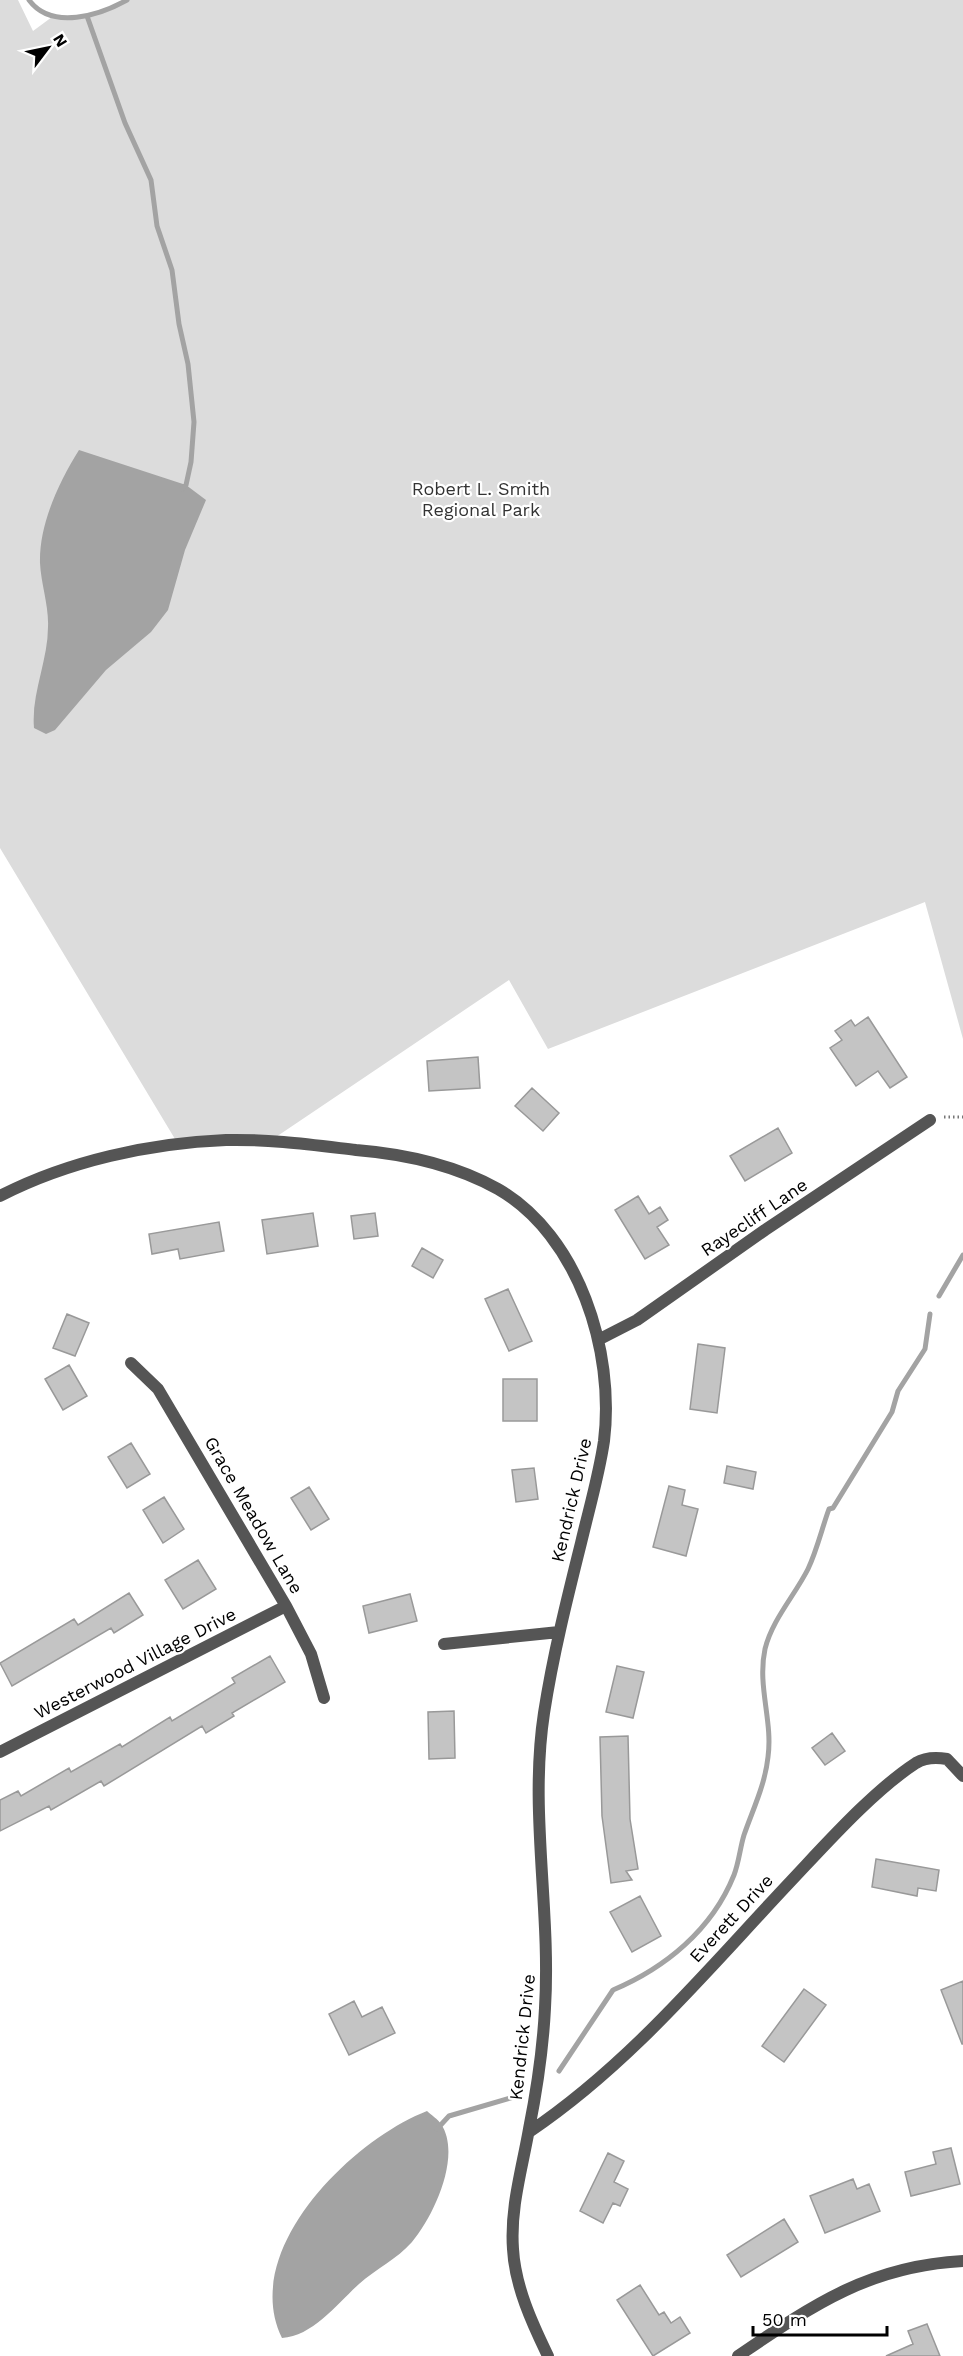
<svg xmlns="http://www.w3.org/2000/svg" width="963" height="2356" font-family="'Work Sans',sans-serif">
  <rect width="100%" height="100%" fill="#fff"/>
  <path fill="#dcdcdc" d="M0,0H18L33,31L52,17L87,16L108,11L127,0H963V1039L925,902L548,1049L509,980L270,1141L178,1144L0,848Z"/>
  <path fill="#a3a3a3" d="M79,450L186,485L206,500L185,550L168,610L151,632L106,670L55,730L46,734L34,728C31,694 48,661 48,627C49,606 41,584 40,563C39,524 59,482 79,450Z
    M427,2111C431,2115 438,2119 441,2124C462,2155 434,2216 412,2242C397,2259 376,2269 359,2284C337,2304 313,2336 282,2338C239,2250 352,2140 427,2111Z"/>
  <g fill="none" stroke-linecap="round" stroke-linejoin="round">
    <path stroke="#a3a3a3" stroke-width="5" d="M29,0C52,31 100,15 127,0
      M87,16L125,123L151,180L157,226L172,270L179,324L188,364L194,422L191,462L186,485L182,489
      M939,1296L963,1255
      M559,2071L613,1990C665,1968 712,1930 734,1875C739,1862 740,1848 744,1835C753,1809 765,1785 768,1757C773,1721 757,1686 765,1649C772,1620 795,1595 808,1569C817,1550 822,1528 829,1509L833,1508L892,1412L898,1391L925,1349L930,1314
      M437,2129L449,2116L517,2096"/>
  </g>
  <path fill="#c4c4c4" stroke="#999" stroke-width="1.5" d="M868,1017L907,1077L890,1088L878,1071L856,1086L830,1048L842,1040L835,1031L851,1020L855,1026Z
    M478,1057L480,1088L429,1091L427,1061Z
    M532,1088L559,1113L543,1131L515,1106Z
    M778,1128L792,1153L745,1181L730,1156Z
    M638,1196L649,1214L660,1207L668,1220L657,1227L669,1245L645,1259L615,1210Z
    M313,1213L318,1246L267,1254L262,1220Z
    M375,1213L378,1236L354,1239L351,1216Z
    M219,1222L224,1251L180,1259L178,1249L152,1254L149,1234Z
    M422,1248L443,1260L433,1278L412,1266Z
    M508,1289L532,1341L509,1351L485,1299Z
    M67,1314L89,1323L75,1356L53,1348Z
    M698,1344L725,1348L717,1413L690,1409Z
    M69,1365L87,1396L63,1410L45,1379Z
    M503,1379H537V1421H503Z
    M131,1443L150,1474L127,1488L108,1457Z
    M727,1466L756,1472L753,1489L724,1483Z
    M534,1468L538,1499L516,1502L512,1470Z
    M669,1486L685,1490L682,1505L698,1509L686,1556L653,1547Z
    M309,1487L329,1519L311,1530L291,1498Z
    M164,1497L184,1529L163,1543L143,1510Z
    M198,1560L216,1589L183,1609L165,1580Z
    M129,1593L143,1615L114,1633L111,1628L12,1686L0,1663L74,1619L78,1625Z
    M410,1594L417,1621L369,1633L363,1606Z
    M270,1656L285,1682L232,1713L234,1716L206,1733L202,1726L104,1786L101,1781L51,1810L49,1806L0,1831V1800L18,1791L21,1796L69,1768L71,1772L120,1744L122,1747L170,1717L172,1721L235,1683L232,1678Z
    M617,1666L644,1672L633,1718L606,1712Z
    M454,1711L455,1758L429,1759L428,1712Z
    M832,1733L845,1751L825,1765L812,1748Z
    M628,1736L630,1819L638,1869L626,1871L632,1880L611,1883L602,1816L600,1737Z
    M876,1859L939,1870L936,1891L918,1888L917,1896L872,1887Z
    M640,1896L661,1936L632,1952L610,1912Z
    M963,1981V2044H962L941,1990Z
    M804,1989L826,2005L784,2062L762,2046Z
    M354,2001L362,2017L382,2007L395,2033L349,2055L329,2014Z
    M951,2148L960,2184L911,2196L905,2172L936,2164L933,2152Z
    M608,2153L624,2161L614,2182L628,2189L620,2206L613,2203L603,2223L580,2211Z
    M853,2179L857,2189L869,2184L880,2211L825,2233L810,2196Z
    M784,2219L798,2242L741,2277L727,2255Z
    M640,2285L659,2315L664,2312L671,2323L680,2317L690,2333L653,2356L617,2300Z
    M927,2324L940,2356H886L913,2344L908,2331Z"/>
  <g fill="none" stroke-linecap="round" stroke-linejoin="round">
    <path stroke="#777" stroke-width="3" stroke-dasharray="1.5 3" stroke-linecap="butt" d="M944,1117H963"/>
    <path stroke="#555" stroke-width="12" d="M0,1196C68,1161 150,1143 226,1140C270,1139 313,1145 356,1150C405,1154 455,1165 498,1189C579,1236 615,1351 604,1441C599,1475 589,1509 581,1543C567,1599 553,1655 544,1713C529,1811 551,1909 545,2008C543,2048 537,2089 529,2129C522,2169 510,2208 513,2249C515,2286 532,2323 548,2356
      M598,1340L637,1320L765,1230L930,1120
      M131,1363L158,1389L286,1606L311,1654L324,1698
      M444,1644L559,1632
      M0,1752L286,1606
      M529,2132C630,2064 708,1969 791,1881C826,1844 873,1791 916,1763C926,1757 936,1757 947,1759L963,1776
      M738,2356C813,2305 869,2266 963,2261"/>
  </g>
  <g text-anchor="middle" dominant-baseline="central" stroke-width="4.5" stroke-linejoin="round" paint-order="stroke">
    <g font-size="18" fill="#333" stroke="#fff">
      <text x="481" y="488">Robert L. Smith<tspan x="481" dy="21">Regional Park</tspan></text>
    </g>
    <g font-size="18" fill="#000" stroke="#fff">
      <text transform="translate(754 1217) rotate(-34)">Rayecliff Lane</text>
      <text transform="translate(571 1500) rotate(-77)">Kendrick Drive</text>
      <text transform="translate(254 1515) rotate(60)">Grace Meadow Lane</text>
      <text transform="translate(135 1663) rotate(-27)">Westerwood Village Drive</text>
      <text transform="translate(731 1918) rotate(-47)">Everett Drive</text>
      <text transform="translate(522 2037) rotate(-84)">Kendrick Drive</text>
    </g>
  </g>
  <g transform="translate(48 48) rotate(58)" stroke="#ffffff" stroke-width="4.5" paint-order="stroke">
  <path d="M0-4.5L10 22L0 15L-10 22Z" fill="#000000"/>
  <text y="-9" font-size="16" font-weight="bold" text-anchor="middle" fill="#000000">N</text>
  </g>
  <path d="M753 2326v9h134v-9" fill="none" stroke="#000000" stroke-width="3"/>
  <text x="762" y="2326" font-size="18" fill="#000000" stroke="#ffffff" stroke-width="4.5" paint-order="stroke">50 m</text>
</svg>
